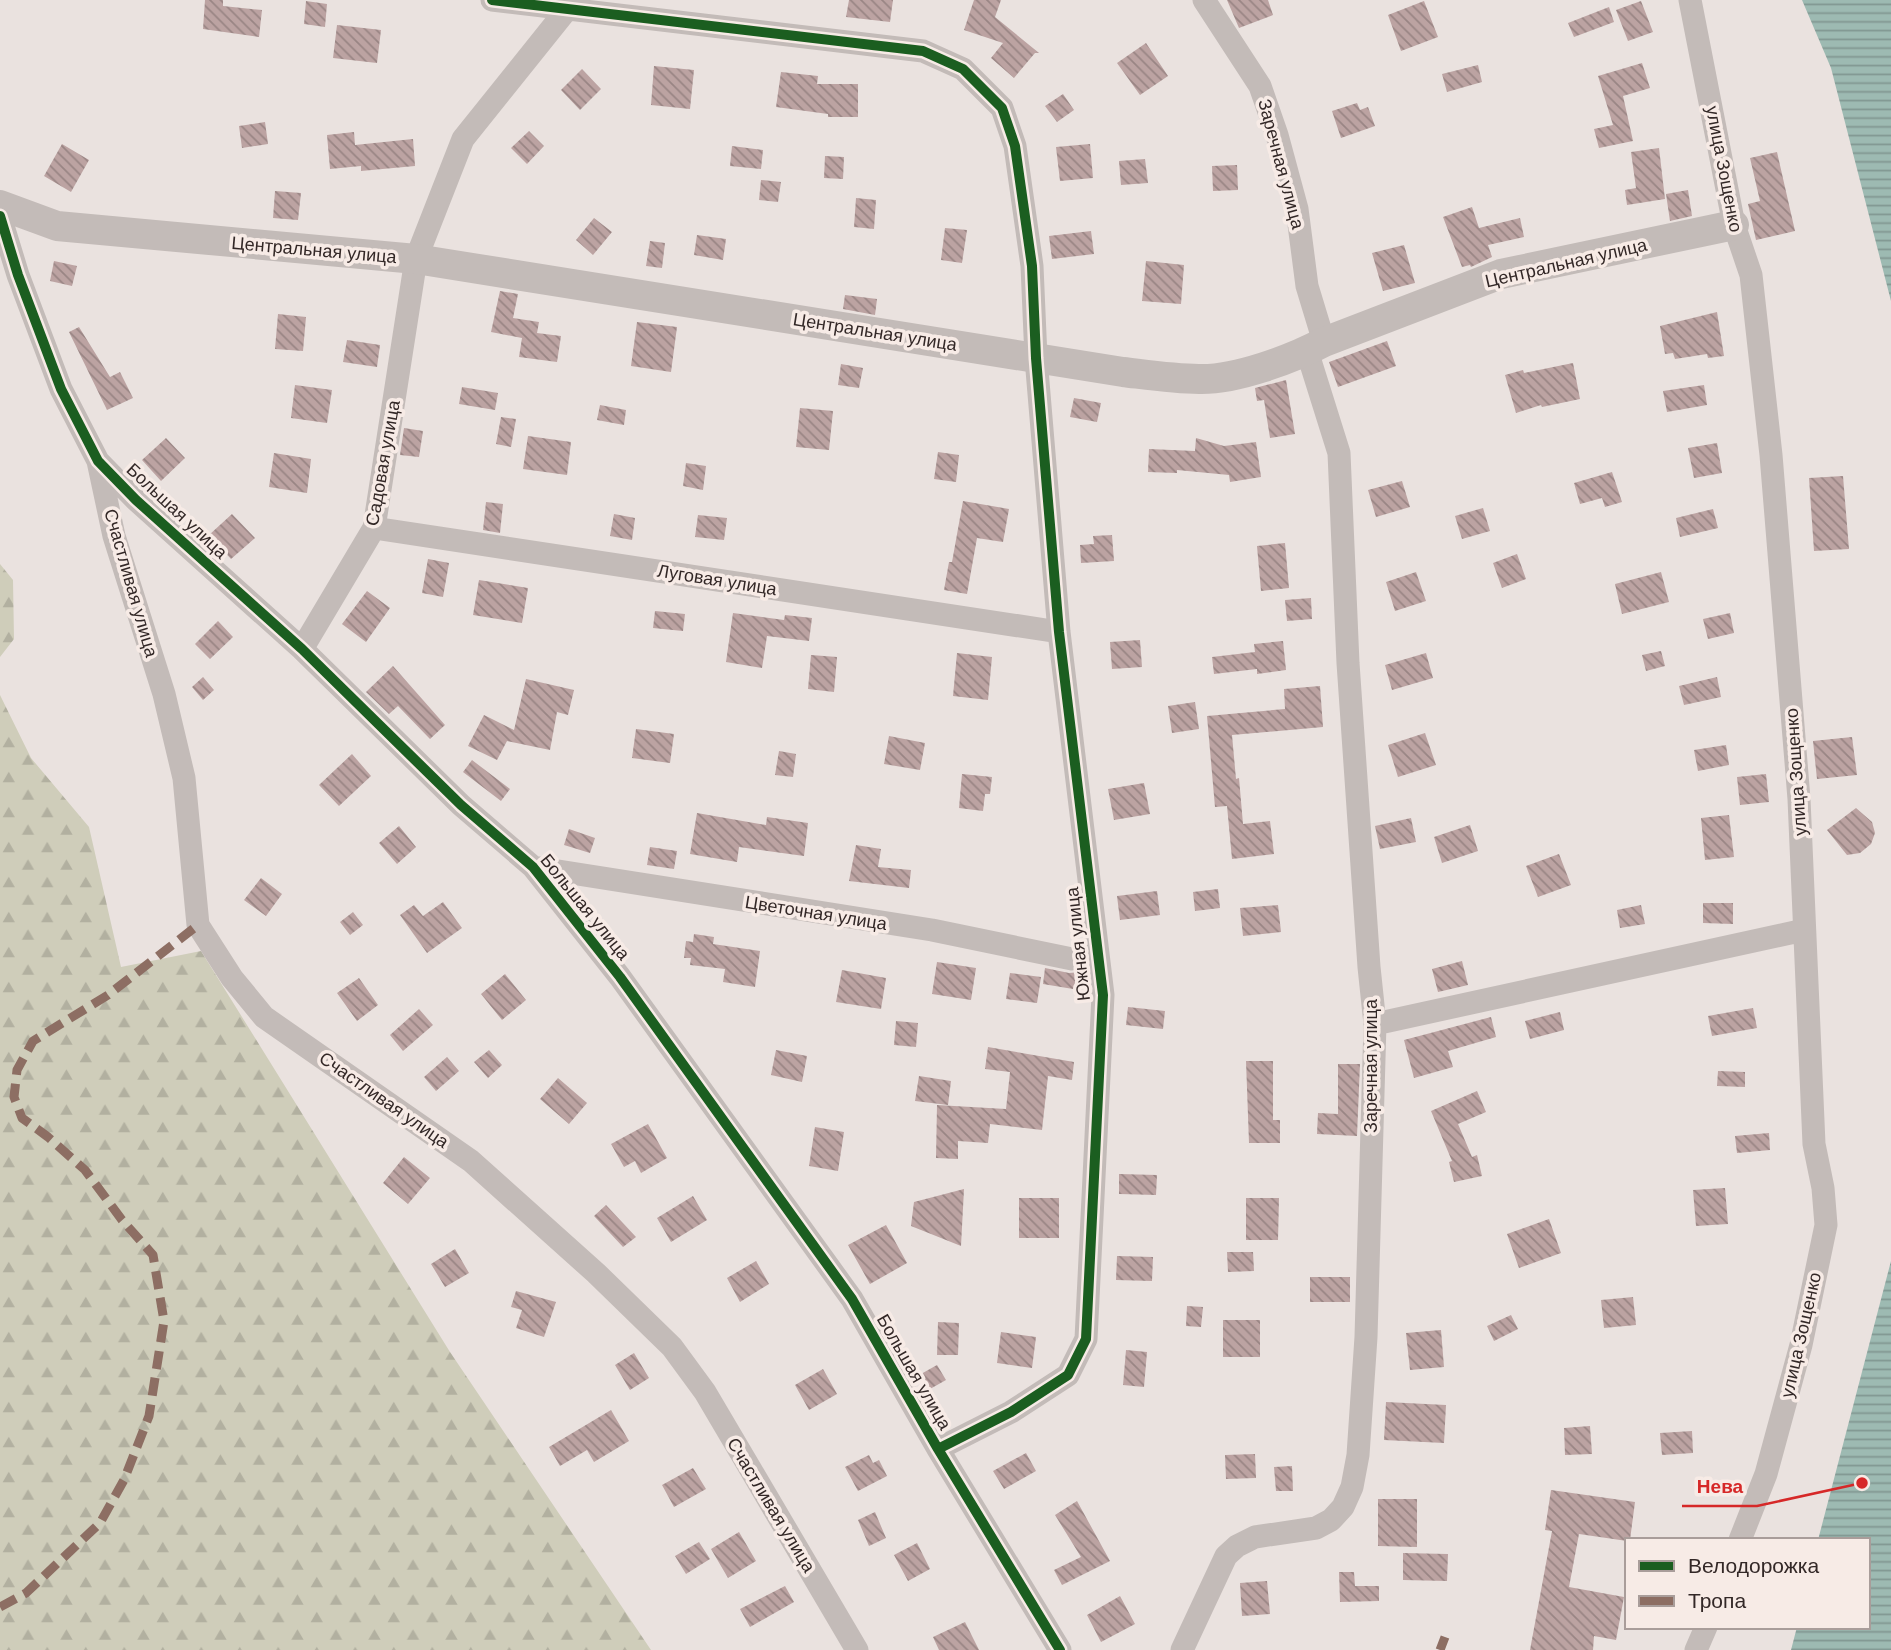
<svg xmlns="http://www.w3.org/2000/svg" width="1891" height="1650" font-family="Arial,sans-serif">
  <defs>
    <pattern id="forest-firs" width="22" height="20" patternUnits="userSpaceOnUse" patternTransform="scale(1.75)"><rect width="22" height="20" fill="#cfcdba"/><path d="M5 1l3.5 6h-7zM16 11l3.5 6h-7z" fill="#b2b0a0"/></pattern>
    <pattern id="water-rules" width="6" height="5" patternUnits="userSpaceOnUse" patternTransform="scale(1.75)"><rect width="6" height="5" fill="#9dbab2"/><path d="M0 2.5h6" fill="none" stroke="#819791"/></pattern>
    <pattern id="building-back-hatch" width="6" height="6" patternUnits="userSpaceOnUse" patternTransform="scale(1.75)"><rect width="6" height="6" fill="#bca3a2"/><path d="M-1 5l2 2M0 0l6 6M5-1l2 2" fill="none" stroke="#998584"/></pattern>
  </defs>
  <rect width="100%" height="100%" fill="#eae2df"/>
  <path fill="url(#forest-firs)" d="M0,564L13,580L14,639L0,657Z
    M0,695L31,758L89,827L121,967L201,951L450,1352L651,1650H0Z"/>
  <path fill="url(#water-rules)" d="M1802,0H1891V301L1831,68Z
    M1891,1261V1650H1791L1797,1627H1868V1540H1818Z"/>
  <path fill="url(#building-back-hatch)" d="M205,0H223V6L262,10L259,37L203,29Z
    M849,0H893L890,22L846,17Z
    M974,0H1001L995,17L1039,53H1035L1014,78L991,58L1003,43L964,30Z
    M1227,0H1268L1273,15L1239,28Z
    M306,1L327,4L325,27L304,24Z
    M1424,1L1438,37L1401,51L1388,15Z
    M1641,1L1653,32L1628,41L1616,10Z
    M1609,7L1614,22L1574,37L1568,23Z
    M337,25L381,30L377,63L333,58Z
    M1146,43L1168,76L1140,95L1117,63Z
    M1642,63L1650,88L1623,96L1633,141L1599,148L1594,129L1613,125L1598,76Z
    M1478,65L1482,82L1447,92L1442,74Z
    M654,66L694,70L690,109L651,105Z
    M582,69L601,89L580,110L561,90Z
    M781,72L818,76L817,84H858V117H828V114L776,107Z
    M1063,94L1074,110L1057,122L1045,106Z
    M1357,103L1360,110L1368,107L1375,126L1341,138L1332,111Z
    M265,122L268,144L242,148L239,126Z
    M529,131L544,146L527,164L511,148Z
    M354,132L355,145L413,139L415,166L361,171V166L330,169L327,135Z
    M62,144L89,160L71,192L44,176Z
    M1090,144L1093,178L1060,181L1056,147Z
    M732,146L763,150L761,169L730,166Z
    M1659,148L1665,199L1627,205L1625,190L1636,188L1631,152Z
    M1777,152L1795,231L1756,240L1748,204L1760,201L1750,158Z
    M825,156L844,157L843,179L824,178Z
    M1145,159L1148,183L1121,185L1119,161Z
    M1237,165L1238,190L1213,191L1212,166Z
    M761,180L781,182L778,202L759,200Z
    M1688,190L1692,216L1670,221L1666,194Z
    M275,191L301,193L298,220L273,218Z
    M856,198L876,200L874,229L854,227Z
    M1472,207L1479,228L1520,218L1524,237L1488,245L1492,257L1471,267L1470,265L1462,267L1443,217Z
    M594,218L612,232L593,255L576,240Z
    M945,228L967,230L962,263L941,260Z
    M1091,231L1094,254L1052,259L1049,236Z
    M697,235L726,239L723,260L694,255Z
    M650,241L665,243L662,268L646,266Z
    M1404,245L1415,283L1383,291L1372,253Z
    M54,261L77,266L72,286L50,281Z
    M1146,261L1184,265L1181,304L1142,301Z
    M500,291L518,294L513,318L539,322L537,333L561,336L557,362L519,357L522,338L491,332Z
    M845,295L877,299L875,315L843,309Z
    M1717,312L1724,356L1708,358L1707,354L1675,359L1673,353L1665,354L1660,326Z
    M278,314L306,317L303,351L275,349Z
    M637,322L677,327L671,372L631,366Z
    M79,327L110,377L120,372L133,398L107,410L69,332Z
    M347,340L380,345L377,367L343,362Z
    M1387,341L1396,366L1338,387L1329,362Z
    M1573,363L1580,399L1542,407L1541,405L1516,413L1505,375L1523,370L1524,373Z
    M841,364L863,368L859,388L838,385Z
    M1286,380L1295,434L1270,438L1264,400L1257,401L1255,388Z
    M295,385L332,390L327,423L291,418Z
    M1704,385L1707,405L1667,412L1663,391Z
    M462,387L498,393L495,410L459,404Z
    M1074,398L1101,403L1097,422L1070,417Z
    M600,405L626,410L624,425L597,420Z
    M800,408L833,411L829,450L796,447Z
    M501,417L516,419L511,447L496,444Z
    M404,428L423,431L419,457L400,455Z
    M528,436L571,442L567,475L523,469Z
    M166,438L185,458L161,481L142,460Z
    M1196,438L1224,446L1256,442L1261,477L1230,482L1229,475L1177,470V473L1148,472L1149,449L1195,451Z
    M1717,443L1722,473L1694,478L1688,448Z
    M938,452L959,455L956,482L934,479Z
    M274,453L311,459L307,493L269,487Z
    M686,463L706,466L703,490L683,486Z
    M1612,472L1622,502L1605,507L1602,498L1580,504L1574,483Z
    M1843,476L1849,549L1814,551L1809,478Z
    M1402,481L1410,507L1376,517L1368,490Z
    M963,501L1009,509L1003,542L977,538L967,594L944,590L949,562H952Z
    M486,502L503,504L500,533L483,530Z
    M1483,508L1490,531L1462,539L1455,516Z
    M1713,509L1718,528L1680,537L1676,518Z
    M232,514L255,538L231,559L209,535Z
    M614,514L635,518L632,540L610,536Z
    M698,515L727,518L724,540L695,537Z
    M1112,535L1114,561L1081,563L1080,545L1094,544L1093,536Z
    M1285,543L1289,588L1261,591L1257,546Z
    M1517,554L1526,579L1502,588L1493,563Z
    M428,559L449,563L443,597L422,593Z
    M1416,572L1426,601L1395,611L1386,582Z
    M1661,572L1669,602L1622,614L1615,584Z
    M479,580L528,588L522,623L473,615Z
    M367,591L390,608L366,642L342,624Z
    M1311,598L1312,619L1287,621L1285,600Z
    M655,611L685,614L683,631L653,628Z
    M733,613L784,620L785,615L812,618L809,641L767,636L762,668L726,662Z
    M1730,613L1734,633L1708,639L1703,619Z
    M218,621L233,637L210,659L195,644Z
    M1140,640L1142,667L1112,669L1110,642Z
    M1283,641L1286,670L1257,674V669L1214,674L1212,657L1255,652L1254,644Z
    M1661,651L1665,666L1646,671L1642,655Z
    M957,653L992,657L988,700L953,696Z
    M1426,653L1433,678L1392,690L1385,665Z
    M811,655L837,657L834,692L808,689Z
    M393,666L445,725L430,739L398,706L389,714L366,692Z
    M203,677L214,690L203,700L192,687Z
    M1717,677L1721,697L1684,705L1679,686Z
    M526,679L574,690L568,715L557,712L550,750L507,741L497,760L468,746L484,715L514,730Z
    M1320,686L1323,727L1232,735L1236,779L1239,778L1243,824L1270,821L1274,854L1232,859L1227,806L1215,807L1207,716L1285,709L1284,689Z
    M1195,702L1199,729L1172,733L1168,706Z
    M636,729L674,734L670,763L632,758Z
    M1425,733L1436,765L1398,777L1388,745Z
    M889,736L925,743L920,770L884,764Z
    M1852,737L1857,775L1817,779L1813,741Z
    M1726,745L1729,765L1698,771L1694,750Z
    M779,751L796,754L793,777L775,775Z
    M352,754L371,776L339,806L319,785Z
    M472,760L510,789L501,801L463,772Z
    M962,774L992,777L990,794H985L983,811L959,808Z
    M1766,774L1769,802L1740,805L1737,777Z
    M1144,783L1150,814L1114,820L1108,789Z
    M1856,808L1872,822L1875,833L1871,844L1860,853L1847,855L1827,830Z
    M697,813L766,825L767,817L808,823L804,856L739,847L737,862L690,854Z
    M1729,815L1734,857L1705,860L1701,818Z
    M1411,818L1416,842L1380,849L1375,826Z
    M1470,825L1478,851L1442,863L1434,837Z
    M399,826L416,847L397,864L379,843Z
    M569,829L595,838L590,853L564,845Z
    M856,845L881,849L878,867L911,870L909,888L849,881Z
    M650,847L677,851L674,869L647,865Z
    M1559,854L1571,885L1538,897L1526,866Z
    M261,878L282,894L266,916L244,900Z
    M1218,889L1220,908L1195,911L1193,892Z
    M1157,891L1160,915L1120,920L1117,896Z
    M443,902L462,928L427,953L400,915L414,905L423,916Z
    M1703,903H1733V924L1703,923Z
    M1278,905L1281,932L1243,936L1240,908Z
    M1641,905L1645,924L1620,928L1617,910Z
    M353,912L363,925L350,935L340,922Z
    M694,934L714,937L713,944L760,951L755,987L723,982L725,969L690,965L691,958H684L686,941L693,942Z
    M1462,961L1468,985L1438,992L1432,969Z
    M937,962L976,968L971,1000L932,994Z
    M1045,968L1069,973L1081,972L1079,990L1043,984Z
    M842,970L886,978L881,1009L836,1002Z
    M1010,973L1041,977L1037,1003L1006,999Z
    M505,974L526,1000L502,1020L481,994Z
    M359,978L378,1005L357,1021L337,993Z
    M1128,1007L1165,1011L1163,1029L1126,1025Z
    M1753,1008L1757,1028L1712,1036L1708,1016Z
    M419,1009L433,1025L403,1051L390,1035Z
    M1560,1012L1564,1030L1530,1039L1525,1021Z
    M1491,1017L1496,1037L1448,1051L1453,1067L1414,1078L1404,1040Z
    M896,1021L918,1023L916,1047L894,1045Z
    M988,1047L1074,1062L1072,1080L1048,1076L1042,1130L990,1124L988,1143L958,1141V1159L936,1158L937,1105L1006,1109L1010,1072L985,1069Z
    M489,1050L502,1065L488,1078L474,1062Z
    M776,1050L807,1056L802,1082L771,1075Z
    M447,1057L459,1071L436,1091L424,1077Z
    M1246,1061H1273V1120H1280V1143H1249Z
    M1338,1064H1360L1357,1136L1317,1134L1318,1113L1338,1114Z
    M1718,1071L1745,1072V1087L1717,1086Z
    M919,1076L951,1081L948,1105L915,1101Z
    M558,1078L587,1103L569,1124L540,1099Z
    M1477,1091L1486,1112L1458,1124L1472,1157L1477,1155L1482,1176L1454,1182L1449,1162L1452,1161L1431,1111Z
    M648,1124L667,1158L641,1173L635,1161L624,1167L611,1144Z
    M815,1127L844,1132L838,1171L809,1166Z
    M1769,1133L1770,1150L1737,1153L1735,1136Z
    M404,1157L430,1178L408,1204L383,1183Z
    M1119,1174L1157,1175L1156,1195L1119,1194Z
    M1725,1188L1728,1224L1696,1226L1693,1190Z
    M964,1189L961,1246L911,1226L914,1202Z
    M693,1196L707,1220L671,1242L657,1218Z
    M1019,1198H1059V1238H1019Z
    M1246,1198H1279L1278,1240H1246Z
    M606,1205L636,1237L623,1247L594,1216Z
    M1549,1219L1561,1253L1519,1268L1507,1234Z
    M886,1225L907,1263L870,1284L848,1245Z
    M455,1249L469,1273L445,1287L431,1264Z
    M1227,1252H1253L1254,1271L1228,1272Z
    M1117,1256L1153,1257L1152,1281L1116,1280Z
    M756,1261L769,1284L740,1302L727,1278Z
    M1310,1277H1350V1302H1310Z
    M516,1291L556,1302L544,1337L516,1328L522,1310L511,1307Z
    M1633,1297L1636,1325L1604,1328L1601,1300Z
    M1187,1306L1203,1307L1201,1327L1186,1326Z
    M1511,1315L1518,1329L1494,1341L1487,1326Z
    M1223,1320H1260V1357H1223Z
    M938,1322L959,1323L958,1355H937Z
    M1441,1330L1444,1367L1410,1370L1406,1333Z
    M1001,1332L1036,1337L1032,1368L997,1363Z
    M1126,1350L1147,1352L1144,1387L1123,1385Z
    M634,1353L649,1378L630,1390L615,1365Z
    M937,1365L946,1380L930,1389L921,1374Z
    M823,1369L837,1394L809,1410L795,1385Z
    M1386,1402L1446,1405L1444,1443L1384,1440Z
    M611,1410L629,1441L594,1462L587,1450L560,1466L549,1447Z
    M1590,1426L1592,1454L1565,1455L1564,1428Z
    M1692,1431L1693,1453L1662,1455L1660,1433Z
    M1026,1453L1036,1471L1004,1489L993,1471Z
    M1255,1454L1256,1478L1226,1479L1225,1455Z
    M869,1455L873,1463L879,1460L887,1476L858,1491L845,1467Z
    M1292,1466L1293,1491H1276L1274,1467Z
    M693,1468L706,1489L674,1507L662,1485Z
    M1551,1490L1635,1502L1630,1540L1627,1541L1579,1534L1569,1587L1624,1597L1616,1640L1594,1636L1593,1650H1530L1552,1531L1545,1530Z
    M1378,1499H1417V1547L1378,1546Z
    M1077,1501L1110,1561L1062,1585L1054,1570L1081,1557L1055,1515Z
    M875,1512L886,1538L869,1546L858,1520Z
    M739,1532L756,1561L728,1578L711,1549Z
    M699,1542L710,1559L686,1574L675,1556Z
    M917,1543L930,1569L908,1581L894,1555Z
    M1403,1553L1448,1554L1447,1581L1403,1580Z
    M1339,1572H1354L1355,1586H1379V1601L1340,1602Z
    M1267,1581L1270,1614L1242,1616L1240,1583Z
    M785,1586L794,1602L750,1627L740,1609Z
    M1120,1596L1135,1624L1101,1642L1087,1615Z
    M965,1622L979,1650H939L933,1637Z"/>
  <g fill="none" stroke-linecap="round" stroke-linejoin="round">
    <path stroke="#c3bbb8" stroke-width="23" d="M492,0L923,51L963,69L1002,108L1015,146L1032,266L1036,358L1059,632L1103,995L1086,1339L1068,1375L1011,1412L938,1449
      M1204,0L1260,86L1277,135L1297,209L1307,286L1324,342
      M1690,0L1734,225L1751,275L1771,455L1799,799L1814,1144L1823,1188L1826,1225L1801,1345L1766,1474L1740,1540
      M0,216L18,275L61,389L98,461L136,500L302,649L461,805L533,867L620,977L852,1299L938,1449L1060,1650
      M98,461L114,536L164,694L184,778L198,925L232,978L264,1017L471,1161L596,1273L672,1347L705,1392L857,1650
      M374,528L1059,632
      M302,649L374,528L416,259L463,139L568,8L571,0
      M533,867L932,930L1072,959L1098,955
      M1375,1024L1804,930
      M1182,1650L1226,1556L1237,1546L1255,1537L1316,1528L1331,1520L1343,1507L1352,1487L1358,1455L1366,1337L1375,1024L1369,967L1348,663L1339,453L1307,351
      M1696,1650L1706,1627"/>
    <path stroke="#c3bbb8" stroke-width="30" d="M0,205L57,226L416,259L1123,372C1148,375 1174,379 1199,379C1236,380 1292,359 1324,342L1501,274L1734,225"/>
    <path stroke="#8d6e63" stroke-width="9" stroke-dasharray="18 9" stroke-linecap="butt" d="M0,1607L26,1593L100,1523L124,1480L149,1416L164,1321L153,1255L122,1220L85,1170L48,1137L22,1118L14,1097L17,1070L33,1041L108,995L198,925
      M1440,1650L1445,1637"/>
    <g stroke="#f7ebe6" stroke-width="15">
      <path id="cycleway" d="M492,0L923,51L963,69L1002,108L1015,146L1032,266L1036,358L1059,632L1103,995L1086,1339L1068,1375L1011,1412L938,1449
        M0,216L18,275L61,389L98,461L136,500L302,649L461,805L533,867L620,977L852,1299L938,1449L1060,1650"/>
    </g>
    <use href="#cycleway" stroke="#1b5e20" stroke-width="10"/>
  </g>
  <g text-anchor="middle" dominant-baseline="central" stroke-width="7" stroke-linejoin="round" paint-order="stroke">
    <g font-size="18" fill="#332827" stroke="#f7ebe6">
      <text transform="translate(1281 164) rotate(75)">Заречная улица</text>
      <text transform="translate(1724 169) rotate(79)">улица Зощенко</text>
      <text transform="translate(314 250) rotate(5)">Центральная улица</text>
      <text transform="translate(1566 263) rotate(-13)">Центральная улица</text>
      <text transform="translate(875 332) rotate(9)">Центральная улица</text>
      <text transform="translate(383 463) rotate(-80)">Садовая улица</text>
      <text transform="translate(177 511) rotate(43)">Большая улица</text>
      <text transform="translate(717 580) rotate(9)">Луговая улица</text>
      <text transform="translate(131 583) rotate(74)">Счастливая улица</text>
      <text transform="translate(1796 772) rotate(-94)">улица Зощенко</text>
      <text transform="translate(585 907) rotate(51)">Большая улица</text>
      <text transform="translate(816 913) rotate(9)">Цветочная улица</text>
      <text transform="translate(1078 944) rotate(-96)">Южная улица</text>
      <text transform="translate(1371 1066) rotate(-90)">Заречная улица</text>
      <text transform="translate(384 1100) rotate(35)">Счастливая улица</text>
      <text transform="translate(1801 1335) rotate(-77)">улица Зощенко</text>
      <text transform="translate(914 1372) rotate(60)">Большая улица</text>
      <text transform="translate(771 1505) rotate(59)">Счастливая улица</text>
    </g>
  </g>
  <path fill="none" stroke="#d62828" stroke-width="2.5" d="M1862 1483L1757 1506H1682"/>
  <circle fill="#d62828" stroke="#f7ebe6" stroke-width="2.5" cx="1862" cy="1483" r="7"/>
  <g font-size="19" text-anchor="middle" font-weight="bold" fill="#d62828" stroke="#f7ebe6" stroke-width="7" stroke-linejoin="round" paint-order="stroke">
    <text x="1720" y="1493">Нева</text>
  </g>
  <rect x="1625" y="1538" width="245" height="91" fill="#f7ebe6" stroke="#a99d9a" stroke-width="2"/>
  <rect x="1639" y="1561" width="35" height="10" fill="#1b5e20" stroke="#a99d9a" stroke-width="2"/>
  <text x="1688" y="1573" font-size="21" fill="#332827">Велодорожка</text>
  <rect x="1639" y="1596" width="35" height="10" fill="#8d6e63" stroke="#a99d9a" stroke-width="2"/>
  <text x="1688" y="1608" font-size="21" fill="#332827">Тропа</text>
</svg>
